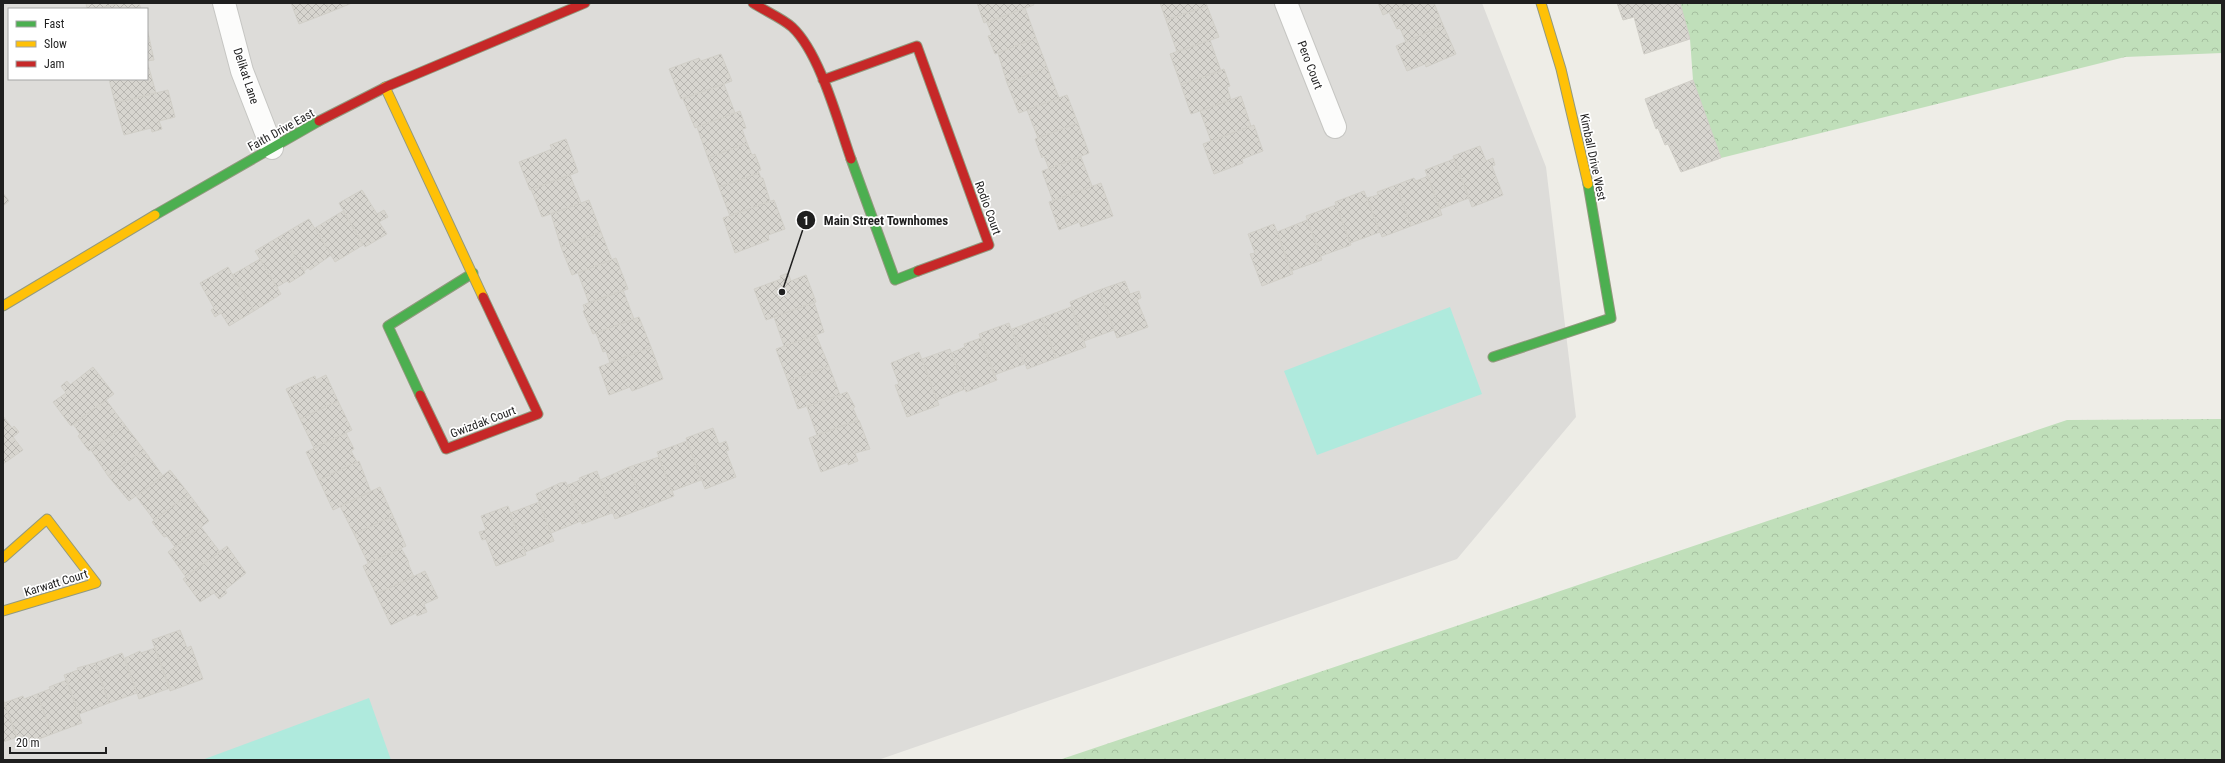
<svg xmlns="http://www.w3.org/2000/svg" width="2225" height="763" font-family="'Roboto Condensed',sans-serif">
  <defs>
    <pattern id="forest-crowns" width="20" height="18" patternUnits="userSpaceOnUse"><rect width="20" height="18" fill="#c0dfba"/><path d="M2 6a3 3 0 1 1 6 0M12 15a3 3 0 1 1 6 0" fill="none" stroke="#a5bf9f"/></pattern>
    <pattern id="building-cross-hatch" width="8" height="8" patternUnits="userSpaceOnUse"><rect width="8" height="8" fill="#d7d5cf"/><path d="M0 0l8 8M0 8l8-8" fill="none" stroke="#b8b6b1"/></pattern>
  </defs>
  <rect width="100%" height="100%" fill="#eeede7"/>
  <path fill="#dddcd9" fill-rule="evenodd" d="M3,3H1482L1546,167L1576,417L1457,559L878,760H3ZM9,9H147V79H9Z"/>
  <path fill="url(#forest-crowns)" d="M1680,3H2222V53L2125,57L1721,158L1693,80L1690,39Z
    M2222,419V760H1059L2067,420Z"/>
  <path fill="#afeadd" d="M1450,307L1482,394L1317,455L1284,371Z
    M369,698L391,760H202Z"/>
  <path fill="url(#building-cross-hatch)" stroke="#d1cfc8" d="M86,3H120L97,9H87Z
    M120,3H139L141,9H97Z
    M291,3H326L330,12L299,24Z
    M326,3H352L330,12Z
    M977,3H1033L1034,5L984,23Z
    M1160,3H1206L1207,6L1166,20Z
    M1378,3H1410L1383,15Z
    M1410,3H1434L1443,25L1406,42L1400,28L1397,29L1389,12Z
    M1617,3H1680L1690,39L1644,54L1634,17L1623,20Z
    M1207,6L1219,37L1177,52L1166,20Z
    M1025,8L1036,38L995,54L988,36L992,35L987,23Z
    M1443,25L1456,54L1426,67L1425,64L1407,71L1396,46Z
    M147,28L154,60L147,61Z
    M1036,38L1047,67L1007,83L998,53Z
    M1210,40L1221,71L1181,85L1170,54Z
    M721,54L732,81L681,99L669,69L699,58L701,61Z
    M147,61L156,93L115,103L109,79H147Z
    M1047,67L1059,98L1019,113L1007,83Z
    M1224,69L1230,86L1227,87L1231,100L1191,114L1181,85Z
    M1693,80L1721,158L1681,172L1668,144L1665,145L1658,128L1656,129L1645,99Z
    M724,84L735,113L695,128L683,99Z
    M168,90L175,117L159,121L162,129L152,132L151,128L124,135L115,103Z
    M1067,95L1078,123L1038,138L1027,110Z
    M1241,96L1251,126L1211,141L1200,111Z
    M740,111L746,128L742,129L747,143L708,158L697,127Z
    M1078,123L1089,153L1049,169L1044,156L1042,158L1035,139Z
    M1254,125L1263,151L1242,159L1243,163L1214,174L1203,144Z
    M566,139L578,172L530,190L519,162L552,149L550,145Z
    M747,143L752,155L755,154L761,170L758,171L759,173L719,187L708,158Z
    M1480,146L1486,161L1493,158L1495,165L1492,166L1503,195L1472,207L1453,156Z
    M1081,157L1092,186L1053,201L1042,171Z
    M1454,159L1469,198L1440,209L1425,170Z
    M759,173L761,178H763L770,201L730,216L719,187Z
    M570,175L581,203L542,217L531,189Z
    M1428,176L1442,215L1411,226L1396,185L1414,178L1416,181Z
    M1101,183L1113,216L1081,227L1079,222L1059,230L1049,202Z
    M1396,185L1411,226L1382,237L1367,198L1378,195L1377,192Z
    M362,190L377,214L384,210L388,217L379,222L387,234L365,247L339,203Z
    M1364,191L1380,232L1350,243L1335,202Z
    M3,193L9,201L3,206Z
    M589,200L601,232L561,247L551,214Z
    M774,200L785,229L768,235L769,240L735,253L723,218Z
    M1336,205L1351,245L1321,256L1306,216Z
    M343,211L363,245L335,262L315,228Z
    M309,219L331,255L310,270L308,268L304,271L282,235Z
    M1307,220L1322,260L1291,271L1277,232Z
    M1274,224L1293,274L1262,286L1250,254L1255,253L1248,234Z
    M601,232L612,260L572,275L561,247Z
    M282,235L305,273L289,283L287,281L277,287L255,251Z
    M616,258L628,289L589,303L578,273Z
    M260,259L281,294L254,311L232,275Z
    M228,267L254,311L229,326L221,313L215,317L211,310L214,308L200,283Z
    M788,273L791,281L806,275L816,302L766,320L754,289L781,279L780,276Z
    M1125,281L1130,294L1139,291L1141,298L1137,300L1148,327L1117,338L1099,290Z
    M623,290L634,319L593,334L583,311L585,310L583,305Z
    M1099,290L1114,330L1084,341L1070,302Z
    M814,302L824,332L784,346L774,317Z
    M1071,307L1086,347L1056,358L1042,318Z
    M639,317L651,347L610,363L606,351L603,352L596,333Z
    M1042,318L1056,358L1027,369L1012,329Z
    M1009,323L1024,364L994,375L979,334Z
    M816,335L829,366L788,381L776,349Z
    M981,338L997,380L966,392L951,353L965,347L964,344Z
    M651,347L663,379L632,391L630,387L609,395L599,367Z
    M950,349L965,389L937,400L922,359Z
    M919,352L939,405L907,417L895,385L899,384L891,363Z
    M829,366L840,395L798,409L788,381Z
    M93,367L114,394L71,426L53,402L66,393L61,386L67,381L70,385Z
    M326,375L338,401L300,419L286,389L315,376L316,380Z
    M847,392L855,407L853,408L858,420L817,435L807,407Z
    M106,400L125,425L89,451L78,436L80,434L73,424Z
    M338,401L352,430L314,448L300,419Z
    M3,416L12,428L14,426L19,432L13,437L23,450L3,464Z
    M859,420L870,449L855,453L858,461L848,465V462L821,472L809,438Z
    M125,425L144,450L108,476L91,450Z
    M713,428L719,444L726,441L729,450L726,451L736,477L705,489L686,438Z
    M346,433L354,449L351,451L357,462L319,480L306,452Z
    M687,441L701,480L672,491L657,452Z
    M144,450L163,476L129,501L108,476Z
    M659,457L674,496L644,508L629,467Z
    M359,461L371,492L333,510L319,480Z
    M629,467L644,508L615,519L600,480Z
    M170,470L189,494L154,520L136,496Z
    M597,471L612,513L582,524L568,485L580,480L579,478Z
    M566,482L581,521L551,533L536,494L560,483Z
    M380,487L393,516L354,534L340,506Z
    M189,494L209,521L175,547L167,536L164,537L152,522Z
    M539,502L554,541L525,552L510,513Z
    M508,506L526,555L496,566L486,539L482,540L479,532L486,530L481,516Z
    M393,516L406,546L368,563L354,534Z
    M201,527L220,552L186,577L168,552Z
    M227,546L246,573L225,590L227,593L219,599L214,593L200,602L183,579Z
    M401,548L409,562L408,563L414,577L376,594L363,566Z
    M425,571L438,598L424,604L427,612L417,616L416,613L391,625L376,594Z
    M180,630L187,648L191,646L203,679L170,691L152,640Z
    M155,648L170,688L139,699L125,658L140,651L141,653Z
    M122,653L137,693L109,703L95,663Z
    M95,663L109,703L79,714L64,675L78,670L77,668Z
    M67,680L82,723L52,734L37,694L50,689L49,687Z
    M37,694L52,734L20,746L4,703L23,696L24,699Z
    M3,699L17,737L3,742Z"/>
  <g fill="none" stroke-linecap="round" stroke-linejoin="round">
    <g stroke="#c6c6c3" stroke-width="24">
      <path id="street" d="M224,3L242,71L272,148
        M1286,3L1335,127"/>
    </g>
    <g stroke="#92997e" stroke-width="11">
      <path id="fast" d="M851,159L895,280L918,271
        M155,215L319,121
        M1493,357L1611,318L1588,184
        M420,395L388,326L473,273"/>
    </g>
    <g stroke="#92997e" stroke-width="11">
      <path id="slow" d="M1541,3L1561,69L1588,184
        M385,87L483,297
        M3,306L155,215
        M3,558L47,519L96,583L3,611"/>
    </g>
    <g stroke="#92997e" stroke-width="11">
      <path id="jam" d="M753,3C765,11 782,18 792,27C820,53 838,122 851,159
        M823,80L917,46L989,245L918,271
        M319,121L388,86L585,3
        M420,395L446,449L538,414L483,297"/>
    </g>
    <use href="#street" stroke="#fcfcfb" stroke-width="22"/>
    <use href="#fast" stroke="#4caf50" stroke-width="9"/>
    <use href="#slow" stroke="#ffc107" stroke-width="9"/>
    <use href="#jam" stroke="#c62828" stroke-width="9"/>
  </g>
  <g text-anchor="middle" dominant-baseline="central" stroke-width="3.5" stroke-linejoin="round" paint-order="stroke">
    <g font-size="12" fill="#1f1f1f" stroke="#fff">
      <text transform="translate(1310 65) rotate(69)">Pero Court</text>
      <text transform="translate(246 76) rotate(72)">Delikat Lane</text>
      <text transform="translate(281 130) rotate(-29)">Faith Drive East</text>
      <text transform="translate(1593 157) rotate(78)">Kimball Drive West</text>
      <text transform="translate(988 208) rotate(70)">Rodio Court</text>
      <text transform="translate(483 422) rotate(-21)">Gwizdak Court</text>
      <text transform="translate(56 583) rotate(-17)">Karwatt Court</text>
    </g>
  </g>
  <path fill="none" stroke="#1f1f1f" stroke-width="1.5" d="M782 292L806 220"/>
  <g fill="#1f1f1f" stroke="#fff" stroke-width="1.5">
    <circle cx="782" cy="292" r="4"/>
    <circle cx="806" cy="220" r="10"/>
  </g>
  <g font-size="12" text-anchor="middle" font-weight="bold" fill="#fff">
    <text x="806" y="225">1</text>
  </g>
  <g font-size="13" text-anchor="middle" font-weight="bold" fill="#1f1f1f" stroke="#fff" stroke-width="3.5" stroke-linejoin="round" paint-order="stroke">
    <text x="886" y="225">Main Street Townhomes</text>
  </g>
  <rect width="2225" height="763" fill="none" stroke="#1f1f1f" stroke-width="8"/>
  <rect x="8" y="8" width="140" height="72" fill="#ffffff" stroke="#a5a5a5"/>
  <rect x="16" y="21" width="20" height="6" fill="#4caf50" stroke="#a5a5a5"/>
  <text x="44" y="28" font-size="12" fill="#1f1f1f">Fast</text>
  <rect x="16" y="41" width="20" height="6" fill="#ffc107" stroke="#a5a5a5"/>
  <text x="44" y="48" font-size="12" fill="#1f1f1f">Slow</text>
  <rect x="16" y="61" width="20" height="6" fill="#c62828" stroke="#a5a5a5"/>
  <text x="44" y="68" font-size="12" fill="#1f1f1f">Jam</text>
  <path d="M10 747v6h96v-6" fill="none" stroke="#1f1f1f" stroke-width="2"/>
  <text x="16" y="747" font-size="12" fill="#1f1f1f" stroke="#ffffff" stroke-width="3" paint-order="stroke">20 m</text>
</svg>
